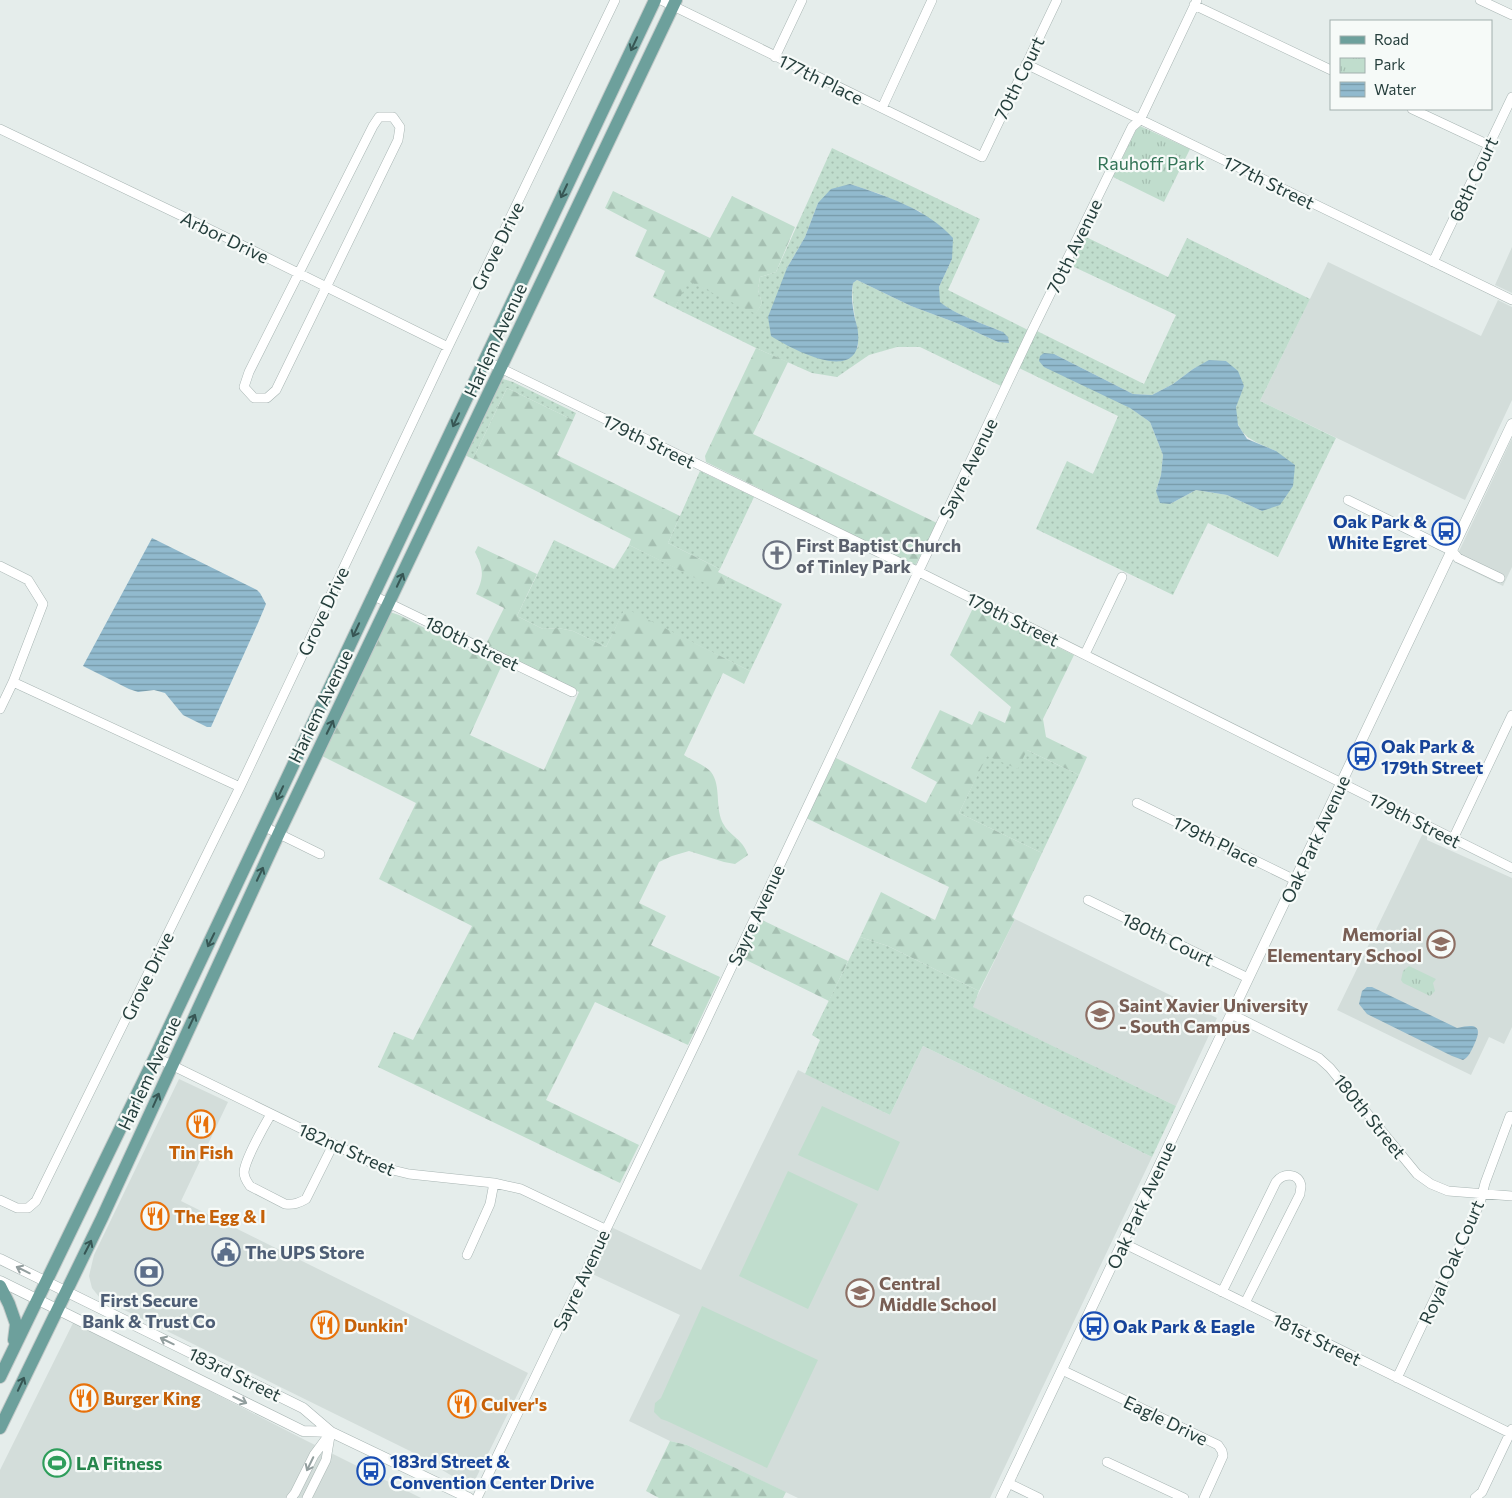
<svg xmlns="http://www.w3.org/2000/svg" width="1512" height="1498" font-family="Commissioner,sans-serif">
  <defs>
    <pattern id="grass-dots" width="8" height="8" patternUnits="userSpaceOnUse" patternTransform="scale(1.25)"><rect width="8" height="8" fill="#c0ddcd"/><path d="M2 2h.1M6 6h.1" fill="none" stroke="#a5bfb1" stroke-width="1.8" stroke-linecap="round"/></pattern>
    <pattern id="forest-firs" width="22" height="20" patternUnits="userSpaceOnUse" patternTransform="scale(1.25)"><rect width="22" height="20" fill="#c0ddcd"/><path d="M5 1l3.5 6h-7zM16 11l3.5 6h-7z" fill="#a5bfb1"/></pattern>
    <pattern id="park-tufts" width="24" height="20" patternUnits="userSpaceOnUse" patternTransform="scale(1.25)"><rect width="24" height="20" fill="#c0ddcd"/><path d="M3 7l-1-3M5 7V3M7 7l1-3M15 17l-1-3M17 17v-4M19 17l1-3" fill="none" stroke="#a5bfb1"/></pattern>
    <pattern id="water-rules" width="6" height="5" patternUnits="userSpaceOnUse" patternTransform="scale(1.25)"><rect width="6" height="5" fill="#91bace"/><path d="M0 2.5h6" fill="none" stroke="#7699a8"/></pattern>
  </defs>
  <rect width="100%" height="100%" fill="#e5edeb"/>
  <path fill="#d3ddda" d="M1512,247V293L1495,285Z
    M1328,262L1481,336L1498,300L1512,307V400L1465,500L1260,401Z
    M1512,438V567L1503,586L1454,562Z
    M1423,833L1427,835V840L1512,878V1027L1504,1044L1489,1037L1471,1075L1337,1010Z
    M1015,919L1217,1018L1176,1106L972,1007Z
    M923,1046L1152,1157L990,1498H798L687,1445L670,1441L629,1421L680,1315L588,1272L609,1226L701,1270L798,1070L890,1115Z
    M179,1079L228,1102L181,1201L528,1373L476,1478L472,1482L467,1483L459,1480L410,1451L100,1298L92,1288L89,1276L94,1255Z
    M74,1321L305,1440L421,1498H0V1470Z"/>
  <path fill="url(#grass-dots)" fill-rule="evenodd" d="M832,148L980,219L948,290L1028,330L1001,386L920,347H897L869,355L837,377L812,373L756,348L675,308L687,280L756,313L762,303L758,290L760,277L776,272ZM850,184L880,194L921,212L952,259L939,287V302C954,314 984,324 1003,332L998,342L954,322L911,306L857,280L853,283C850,305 859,326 858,348L787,268L805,237L818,203Z
    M1084,236L1168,277L1187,238L1310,299L1260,401L1336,438L1278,557L1208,523L1173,595L1036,529L1067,461L1093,474L1118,416L1019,368L1037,331L1144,384L1176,315L1070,265ZM1054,354L1133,394L1152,395L1173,384L1193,369L1209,361H1226L1244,386C1241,392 1237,401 1236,408C1234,436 1255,442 1276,451L1262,511L1227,495L1196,490L1170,504L1156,491L1161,475L1163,455L1150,422Z
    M503,379L513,382L576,413L573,420L507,388L473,459L465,455L497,383Z
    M700,471L754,497L720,569L668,543Z
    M554,540L614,569L629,545L721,590L728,577L782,604L750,671L625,609L606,647L573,631L558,628L543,629L517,616Z
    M1027,750L1079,775L1042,853L959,813L987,755Z
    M860,937L888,946L979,991L973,1007L1176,1106L1152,1157L923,1046L890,1115L805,1074L820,1040L812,1035Z"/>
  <path fill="url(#forest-firs)" d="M613,191L710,238L732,196L795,227L776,272L760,277L758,290L762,303L756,314L688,281L675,308L653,297L665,271L635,256L647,230L605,208Z
    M756,348L788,362L753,434L937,523L915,566L706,462L705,456Z
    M507,388L573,420L557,455L680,516L668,543L720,569L718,572L728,577L721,591L629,545L631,539L473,459Z
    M478,546L537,574L517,616L543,629L558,628L573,631L606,647L625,608L750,671L744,684L723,673L684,755C691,760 705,765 711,772C722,786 714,809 724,825C731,837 742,838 748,855L735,864L724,862L689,851L672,856L659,862L639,903L666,916L651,945L720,977L688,1045L595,1002L546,1100L639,1145L620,1183L378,1067L394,1032L413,1040L472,926L379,879L416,803L322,756L390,612L399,615L501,667L470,735L544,770L579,692L485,646L504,608L476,594C484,577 484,569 475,552Z
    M974,606L1074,655L1043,719L1046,737L1087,757L1079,775L1027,750L1018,769L987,756L959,813L1042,853L1012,917L1015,919L979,991L888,946L860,937L881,892L935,920L949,887L806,818L836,758L926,803L937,782L911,768L940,710L972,725L979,711L1005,723L1011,707L950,655Z
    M760,919L848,961L829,1001L742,958Z
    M670,1441L687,1445L786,1492L783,1498H659L646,1491Z"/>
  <path fill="url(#park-tufts)" d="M1140,126L1190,149L1164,202L1113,177L1137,128Z
    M1409,966L1436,979L1433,983L1435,991L1430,996L1403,983L1401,980L1403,971Z"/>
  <path fill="#c0ddcd" d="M822,1106L900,1142L878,1191L798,1155Z
    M788,1171L858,1204L808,1309L739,1276Z
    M702,1306L818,1360L767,1468L667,1421L661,1419L654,1412L655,1403L661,1398Z"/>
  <path fill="url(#water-rules)" d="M850,184C886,196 927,209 953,238L952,259L939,287L940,302C954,314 984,324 1003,332L1008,337L1009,343L998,342L954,322L911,306L857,280L853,283C851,294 852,303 854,314C855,321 858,327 858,333C863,387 793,350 771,336L768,317L787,268L805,237L818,203L831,189Z
    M1044,353L1054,354L1133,394L1152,395L1173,384L1193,369L1209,360L1226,361L1238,371L1244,386L1236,407L1238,425L1247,439L1276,451L1295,465L1293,486L1280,505L1262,511L1227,495L1196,490L1170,504L1160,503L1156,491L1161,475L1163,455L1150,422L1130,408L1044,367L1039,361L1040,356Z
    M152,538L257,590L260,593L266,604L258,623L211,727H207L183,715L165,693L154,690L138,692L129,689L83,666Z
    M1367,987H1372L1457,1028C1474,1024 1484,1024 1474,1045C1471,1051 1469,1057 1463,1060L1452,1056L1367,1014L1359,1004L1362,991Z"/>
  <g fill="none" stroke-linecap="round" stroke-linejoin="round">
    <g stroke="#a8b5b3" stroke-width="10">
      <path id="minor" d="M661,0L982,157L1057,0
        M1480,0L1512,15
        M1194,5L1331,70
        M775,57L802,0
        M1026,64L1512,300
        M882,108L932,0
        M1412,109L1489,145
        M379,117H393L400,127L398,140L276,390L267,398H254L244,387L249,372L373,126Z
        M0,129L205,227L448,347
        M1433,262L1512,97
        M484,360L919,572L1512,868
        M1348,500L1452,551L1458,558L1500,578
        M0,566L28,580L43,604L13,682L0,709
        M372,595L572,692
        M1085,654L1122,577
        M13,682L240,787
        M1137,803L1295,880
        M265,827L320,854
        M1453,839L1512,715
        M1088,900L1248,978
        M1231,1014L1319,1058L1330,1068L1417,1174L1431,1184L1448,1191L1512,1196
        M155,1057L380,1167L409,1174L494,1183L521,1189L605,1229
        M271,1114C264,1126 245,1160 244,1172C244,1177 247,1182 250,1186L285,1204C294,1205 299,1203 306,1199L333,1145
        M0,1200L17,1208H28L36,1201L240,787L448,347L615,0
        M1123,1243L1512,1434
        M467,1255L490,1204L494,1183
        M1222,1292L1276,1182C1283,1173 1299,1172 1301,1186C1301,1188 1300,1191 1300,1194L1245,1303
        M1062,1370L1218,1445L1222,1451L1223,1456L1204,1498
        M1397,1378L1480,1203L1485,1183L1510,1116
        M1107,1462L1184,1498
        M1008,1483L1039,1498
        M291,1498L295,1493L314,1455L331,1432
        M307,1498L326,1460L330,1436
        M477,1498L701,1032L1032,331L1132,127L1140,120L1197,0
        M1475,1498L1482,1492L1512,1429"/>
    </g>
    <g stroke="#a8b5b3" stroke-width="11">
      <path id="tertiary" d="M0,1259L303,1408L331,1432L469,1498
        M0,1281L303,1431L331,1432
        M1001,1498L1512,424"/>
    </g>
    <g stroke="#c2c9c8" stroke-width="14">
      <path id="primary" d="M0,1286L9,1304L16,1324L14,1340
        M0,1377L155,1057L655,0
        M0,1428L102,1218L279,833L676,0"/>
    </g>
    <use href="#minor" stroke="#fff" stroke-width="9"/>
    <use href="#tertiary" stroke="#fff" stroke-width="10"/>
    <use href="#primary" stroke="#6da09c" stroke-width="12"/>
  </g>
  <defs><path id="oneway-shaft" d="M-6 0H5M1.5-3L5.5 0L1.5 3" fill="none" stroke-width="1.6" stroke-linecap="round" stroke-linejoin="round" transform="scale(1.25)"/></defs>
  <g stroke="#375654">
    <use href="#oneway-shaft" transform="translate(634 44) rotate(115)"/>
    <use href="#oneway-shaft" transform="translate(564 191) rotate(115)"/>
    <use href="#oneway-shaft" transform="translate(456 420) rotate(115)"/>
    <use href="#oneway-shaft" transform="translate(400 580) rotate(-65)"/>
    <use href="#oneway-shaft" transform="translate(356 630) rotate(115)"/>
    <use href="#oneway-shaft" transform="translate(330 727) rotate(-64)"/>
    <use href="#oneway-shaft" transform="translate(280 793) rotate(115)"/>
    <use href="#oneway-shaft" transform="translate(260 874) rotate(-65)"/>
    <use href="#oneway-shaft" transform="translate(211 940) rotate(116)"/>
    <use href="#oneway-shaft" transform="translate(192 1021) rotate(-65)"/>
    <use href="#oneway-shaft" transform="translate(156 1100) rotate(-66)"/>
    <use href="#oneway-shaft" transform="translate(88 1247) rotate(-63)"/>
    <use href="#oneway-shaft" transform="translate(21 1384) rotate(-65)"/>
  </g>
  <g stroke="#929e9e">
    <use href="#oneway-shaft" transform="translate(23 1270) rotate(-154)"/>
    <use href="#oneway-shaft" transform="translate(167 1341) rotate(-154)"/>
    <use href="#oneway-shaft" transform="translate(240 1400) rotate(26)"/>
    <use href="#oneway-shaft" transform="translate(310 1464) rotate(116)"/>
  </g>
  <defs>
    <g id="bus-ring" transform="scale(1.4375)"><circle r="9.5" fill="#f6faf8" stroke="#1a4fb4" stroke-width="1.5"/><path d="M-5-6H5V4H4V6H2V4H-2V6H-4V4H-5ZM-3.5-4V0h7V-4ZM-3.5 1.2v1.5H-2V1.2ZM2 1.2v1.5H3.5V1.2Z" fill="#1a4fb4"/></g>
    <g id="church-ring" transform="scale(1.4375)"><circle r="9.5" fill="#f6faf8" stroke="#6b7280" stroke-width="1.5"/><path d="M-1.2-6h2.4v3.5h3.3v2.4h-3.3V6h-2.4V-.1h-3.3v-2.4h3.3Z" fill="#6b7280"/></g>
    <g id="school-ring" transform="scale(1.4375)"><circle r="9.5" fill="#f6faf8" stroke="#8d6e63" stroke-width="1.5"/><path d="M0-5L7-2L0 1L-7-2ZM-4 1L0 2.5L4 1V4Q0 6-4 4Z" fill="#8d6e63"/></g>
    <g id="university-ring" transform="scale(1.4375)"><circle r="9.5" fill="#f6faf8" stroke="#8d6e63" stroke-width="1.5"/><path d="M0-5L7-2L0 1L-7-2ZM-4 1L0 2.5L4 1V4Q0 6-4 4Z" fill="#8d6e63"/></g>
    <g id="restaurant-ring" transform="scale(1.4375)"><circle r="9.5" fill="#f6faf8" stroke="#e8710a" stroke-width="1.5"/><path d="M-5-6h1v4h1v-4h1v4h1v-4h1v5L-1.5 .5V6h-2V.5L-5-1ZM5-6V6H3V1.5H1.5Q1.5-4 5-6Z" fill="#e8710a"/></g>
    <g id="civic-ring" transform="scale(1.4375)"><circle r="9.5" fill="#f6faf8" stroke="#5c6f8a" stroke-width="1.5"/><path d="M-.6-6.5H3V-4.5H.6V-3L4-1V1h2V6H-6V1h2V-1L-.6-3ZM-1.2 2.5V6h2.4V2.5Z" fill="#5c6f8a"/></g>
    <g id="bank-ring" transform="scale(1.4375)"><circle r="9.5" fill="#f6faf8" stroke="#5c6f8a" stroke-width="1.5"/><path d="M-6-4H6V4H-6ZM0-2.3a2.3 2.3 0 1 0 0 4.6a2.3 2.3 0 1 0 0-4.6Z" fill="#5c6f8a"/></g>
    <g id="stadium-ring" transform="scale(1.4375)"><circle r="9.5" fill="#f6faf8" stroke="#2e9e5b" stroke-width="1.5"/><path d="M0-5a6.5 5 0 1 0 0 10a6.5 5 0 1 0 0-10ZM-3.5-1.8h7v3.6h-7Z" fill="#2e9e5b"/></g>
  </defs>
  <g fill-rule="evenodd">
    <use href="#bus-ring" x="1446" y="531"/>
    <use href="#church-ring" x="777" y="555"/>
    <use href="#bus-ring" x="1362" y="756"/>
    <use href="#school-ring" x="1441" y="944"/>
    <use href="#university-ring" x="1100" y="1015"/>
    <use href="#restaurant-ring" x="201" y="1124"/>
    <use href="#restaurant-ring" x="155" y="1216"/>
    <use href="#civic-ring" x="226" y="1252"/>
    <use href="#bank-ring" x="149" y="1272"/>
    <use href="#school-ring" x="860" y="1293"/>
    <use href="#restaurant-ring" x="325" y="1325"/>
    <use href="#bus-ring" x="1094" y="1326"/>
    <use href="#restaurant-ring" x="84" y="1398"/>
    <use href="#restaurant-ring" x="462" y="1404"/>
    <use href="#stadium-ring" x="57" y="1463"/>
    <use href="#bus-ring" x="371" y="1471"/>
  </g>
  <g text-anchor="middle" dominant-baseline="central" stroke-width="4.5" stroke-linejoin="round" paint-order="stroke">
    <g font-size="18" fill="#253e3c" stroke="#f6faf8">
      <text transform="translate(1019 78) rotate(-64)">70th Court</text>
      <text transform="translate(821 79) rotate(26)">177th Place</text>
      <text transform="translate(1473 179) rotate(-65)">68th Court</text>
      <text transform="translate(1269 182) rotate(26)">177th Street</text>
      <text transform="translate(225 237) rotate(26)">Arbor Drive</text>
      <text transform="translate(497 246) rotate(-64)">Grove Drive</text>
      <text transform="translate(1074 246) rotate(-64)">70th Avenue</text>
      <text transform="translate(495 340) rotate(-65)">Harlem Avenue</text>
      <text transform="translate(649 441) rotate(26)">179th Street</text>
      <text transform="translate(968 468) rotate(-64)">Sayre Avenue</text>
      <text transform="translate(323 611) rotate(-65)">Grove Drive</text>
      <text transform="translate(1013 619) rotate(26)">179th Street</text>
      <text transform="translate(472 643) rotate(26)">180th Street</text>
      <text transform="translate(320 706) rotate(-64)">Harlem Avenue</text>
      <text transform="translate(1415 820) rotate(27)">179th Street</text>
      <text transform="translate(1315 839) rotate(-65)">Oak Park Avenue</text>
      <text transform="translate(1216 841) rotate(26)">179th Place</text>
      <text transform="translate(756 915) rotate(-65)">Sayre Avenue</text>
      <text transform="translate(1168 939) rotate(26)">180th Court</text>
      <text transform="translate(147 976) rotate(-64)">Grove Drive</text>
      <text transform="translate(149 1073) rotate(-65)">Harlem Avenue</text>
      <text transform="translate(1370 1116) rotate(51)">180th Street</text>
      <text transform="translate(347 1149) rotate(24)">182nd Street</text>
      <text transform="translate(1141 1205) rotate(-65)">Oak Park Avenue</text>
      <text transform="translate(1451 1262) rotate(-66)">Royal Oak Court</text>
      <text transform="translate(581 1280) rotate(-65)">Sayre Avenue</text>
      <text transform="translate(1317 1339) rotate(26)">181st Street</text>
      <text transform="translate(235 1374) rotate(26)">183rd Street</text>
      <text transform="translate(1166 1420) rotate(26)">Eagle Drive</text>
    </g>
    <g font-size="18" fill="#327356" stroke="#f6faf8">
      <text x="1151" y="163">Rauhoff Park</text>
    </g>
    <g font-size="18" font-weight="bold" fill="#164399" stroke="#f6faf8" text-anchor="start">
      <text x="1427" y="521" text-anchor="end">Oak Park &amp;<tspan x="1427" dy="21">White Egret</tspan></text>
      <text x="1381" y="746">Oak Park &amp;<tspan x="1381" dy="21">179th Street</tspan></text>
      <text x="1113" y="1326">Oak Park &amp; Eagle</text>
      <text x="390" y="1461">183rd Street &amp;<tspan x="390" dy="21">Convention Center Drive</tspan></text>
    </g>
    <g font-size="18" font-weight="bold" fill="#5b616d" stroke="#f6faf8" text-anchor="start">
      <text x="796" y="545">First Baptist Church<tspan x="796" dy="21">of Tinley Park</tspan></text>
    </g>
    <g font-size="18" font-weight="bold" fill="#785e54" stroke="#f6faf8" text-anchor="start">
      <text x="1422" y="934" text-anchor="end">Memorial<tspan x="1422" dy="21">Elementary School</tspan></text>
      <text x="1119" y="1005">Saint Xavier University<tspan x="1119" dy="21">- South Campus</tspan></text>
      <text x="879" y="1283">Central<tspan x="879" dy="21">Middle School</tspan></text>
    </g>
    <g font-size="18" font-weight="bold" fill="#c56008" stroke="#f6faf8" text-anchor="start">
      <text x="201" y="1152" text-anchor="middle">Tin Fish</text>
      <text x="174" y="1216">The Egg &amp; I</text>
      <text x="344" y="1325">Dunkin'</text>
      <text x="103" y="1398">Burger King</text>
      <text x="481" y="1404">Culver's</text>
    </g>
    <g font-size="18" font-weight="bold" fill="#4e5e75" stroke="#f6faf8" text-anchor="start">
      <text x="245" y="1252">The UPS Store</text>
      <text x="149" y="1300" text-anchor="middle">First Secure<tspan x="149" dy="21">Bank &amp; Trust Co</tspan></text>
    </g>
    <g font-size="18" font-weight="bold" fill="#27864d" stroke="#f6faf8" text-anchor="start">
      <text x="76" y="1463">LA Fitness</text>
    </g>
  </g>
  <rect x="1330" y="20" width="162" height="90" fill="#f6faf8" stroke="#a2afad"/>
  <rect x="1340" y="36" width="25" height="8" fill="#6da09c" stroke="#a2afad"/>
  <text x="1374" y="45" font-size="15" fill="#253e3c">Road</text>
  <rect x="1340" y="58" width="25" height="15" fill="url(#park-tufts)" stroke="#a2afad"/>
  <text x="1374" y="70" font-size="15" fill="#253e3c">Park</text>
  <rect x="1340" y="82" width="25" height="15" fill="url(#water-rules)" stroke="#a2afad"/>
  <text x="1374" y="95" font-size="15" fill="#253e3c">Water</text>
</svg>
